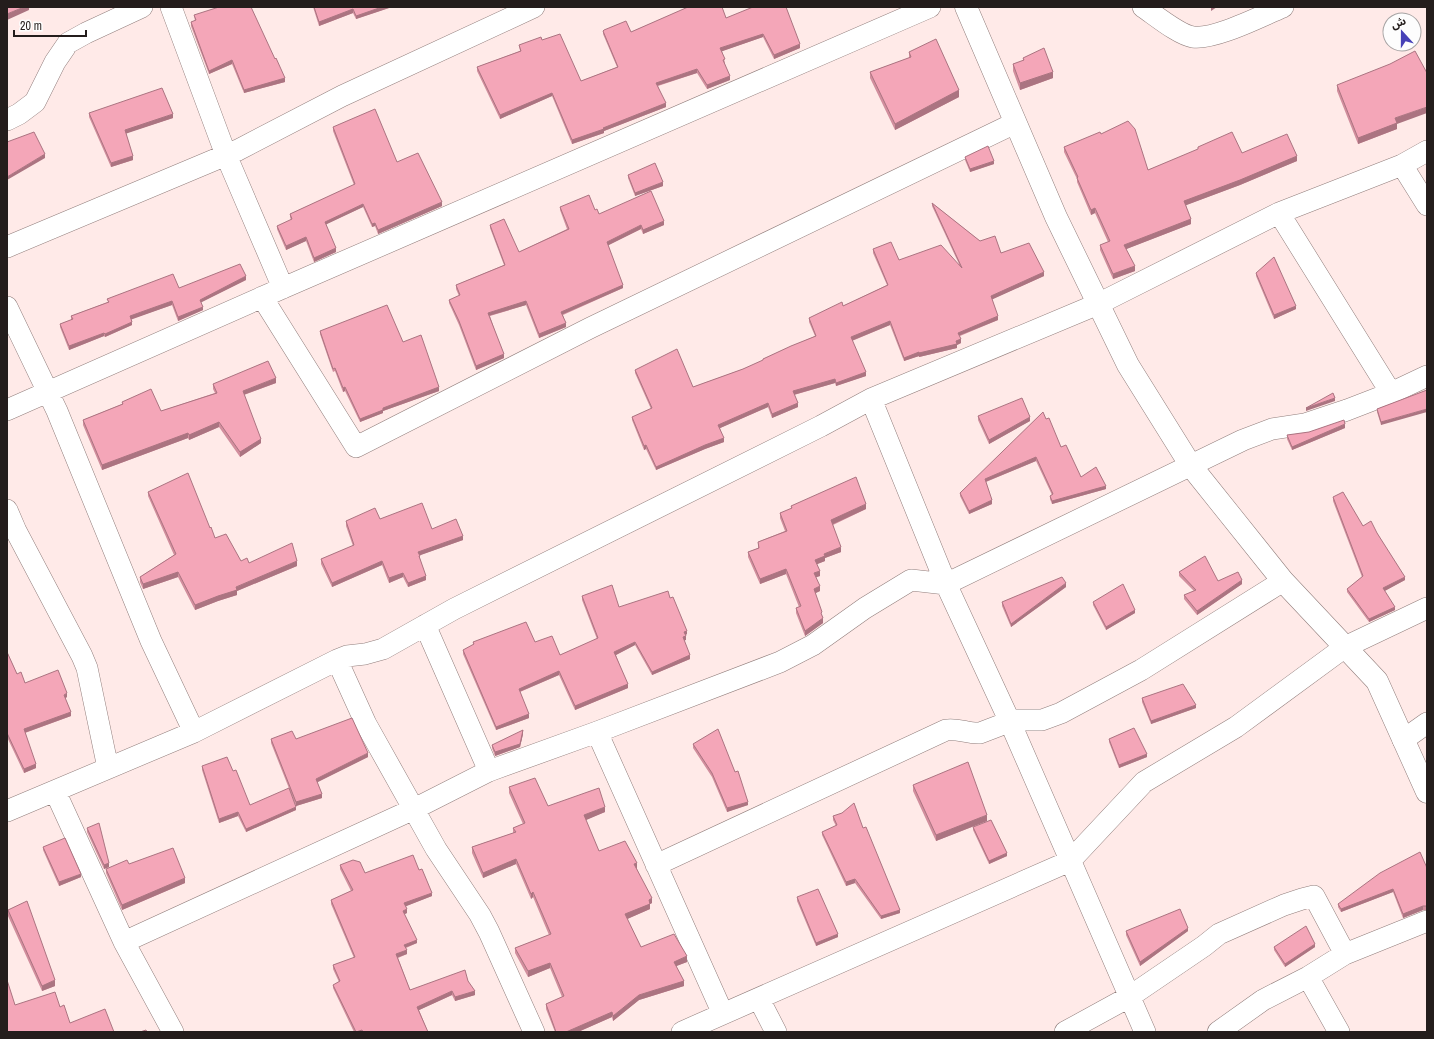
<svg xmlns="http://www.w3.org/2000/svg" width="1434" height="1039" font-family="'Archivo Narrow','Noto Sans Arabic',sans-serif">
  <rect width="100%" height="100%" fill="#ffeae8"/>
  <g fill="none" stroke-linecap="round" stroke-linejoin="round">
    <g stroke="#917e7c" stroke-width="22">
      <path id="minor" d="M171,7L226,155L283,288
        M1143,7C1155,15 1179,35 1193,37C1215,40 1261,16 1283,7
        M7,120L19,114L35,102L55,62L68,43L86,33L142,7
        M1402,165L1427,205
        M1279,213L1391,393
        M7,247L238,150L342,96L534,7
        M262,297L356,447L590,328L1015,123
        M7,307L57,411L151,641L194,732
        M871,399L946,584L1010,722L1145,1032
        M7,410L283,288L930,7
        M7,510L16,531L82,656L87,668L108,768
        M425,625L489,771
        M337,660L366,724L436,849L480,915L489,932L534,1032
        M597,732L723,1014
        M1403,740L1427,723
        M55,791L124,942L173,1032
        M7,811L194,732L337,660L347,656L365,654L383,649L454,609L821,426L871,399L1098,304L1279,213L1402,165L1427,151
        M656,865L946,730C958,728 968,734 980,733L1014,720H1042L1061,713L1141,670L1283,581
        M124,942L414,809L489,771L597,732L780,662L813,645L865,608L911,580L946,584L1243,440L1272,429L1305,424L1347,410L1391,393L1427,376
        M1308,977L1339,1032
        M759,999L776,1032
        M682,1032L1070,861L1144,782L1236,727L1345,647L1427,608
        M1065,1032L1129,997L1204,946L1219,934L1284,905L1302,899L1314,896L1345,954
        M1218,1032L1263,1000L1308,977L1345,954L1427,921"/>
    </g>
    <g stroke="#917e7c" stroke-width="23">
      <path id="tertiary" d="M966,7L1056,217L1128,365L1191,466L1283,581L1377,681L1427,792"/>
    </g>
    <use href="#minor" stroke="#fff" stroke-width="21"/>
    <use href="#tertiary" stroke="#fff" stroke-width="22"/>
  </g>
  <path fill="#d28f9e" d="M313,7H392L356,19L353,13L319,26Z
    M687,7H722L726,18L800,48L774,59L763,37L722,51L725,63H724L730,80L707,89L697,73L658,86L666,107L604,131V133L572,144L552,96L500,119L477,71V67L520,51L519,45L542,40L581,81L617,67L603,34V31L631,32L687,8Z
    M194,15L285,82L244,93L232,64L209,74L191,26V22L195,21Z
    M909,52L959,97L895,130L870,78V72L909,58Z
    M1023,58L1053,78L1020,90L1013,71V64L1023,61Z
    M1337,85L1397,124V129L1358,144L1337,91Z
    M89,113L173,118L126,133L133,160L111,167L89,117Z
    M333,127L397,162L442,206L378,234L375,226L372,227L363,207L326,224L336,252L314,262L306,241L286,250L277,229V226L291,220L290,217V214L354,185L333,131Z
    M1101,134L1148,170L1198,150V147L1297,161L1240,185L1186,205L1191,224L1126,249L1135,271L1113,279L1100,250V245L1108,242L1095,213L1091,215L1077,182V179L1064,152V147Z
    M965,157L994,164L970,172L965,160Z
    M628,175L663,186L635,196L628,178Z
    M932,203L980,241L1044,276L992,299L998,320L960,336L961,343L957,345V348L919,357V356L904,361L890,325L852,341L866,376L836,386L835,383L794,395L798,407L772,418L768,407L720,428L724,442L705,449L656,470L646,449L644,450L632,420V417L651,409L635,373V370L693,387L743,369L763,361V359L815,336L809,322V318L843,306L887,285L873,253V249L899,260L959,264L932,206Z
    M560,207L595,210L599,214L664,225L643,234L641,229L608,245L623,288L563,315L566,327L539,338L526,305L490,316L504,358L476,370L459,325L449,303V300L459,296L456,289V285L504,265L490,228V225L519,252L567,229L560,210Z
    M1256,273L1296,309L1274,319L1256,276Z
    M246,280L201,302L203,310L178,321L172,305L131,319L132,325L105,337L104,336L69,350L60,327V324L71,320V316L108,302L107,299L179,288Z
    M320,331L403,342L439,391L383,411V413L360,422L345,391L343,392L335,371L333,372L320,334Z
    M276,383L244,395L261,443L240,457L219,427L189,440L188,438L102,470L83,425V420L122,404V402L161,411L215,393L213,389V384Z
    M1427,390L1381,425L1377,412V409Z
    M978,416L1030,421L989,444L978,420Z
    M1046,419L1061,447L1081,477L1106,489L1052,504L1050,499V496L1052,495L1036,461L986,482L992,504L969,514L960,496V493Z
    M1345,428L1292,450L1287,439V435Z
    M148,492L210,528L215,538L241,561L249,563L297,566L237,591V595L218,601L195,610L178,577L143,589L140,582V577L174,555L148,496Z
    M1333,497L1363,526L1377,533L1405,580L1384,591L1395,610L1369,622L1347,592V589L1362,577L1333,501Z
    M791,506L866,509L833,525L841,552L825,558V561L817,564L820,576L816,577L820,591L815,593L822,617L823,623L805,636L796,613V608L799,607L786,574L760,584L748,557V552L758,548V542L785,531L780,518V513L791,509Z
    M380,519L432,529L463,540L420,555V559L426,580L408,587L403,577L389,583L382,565L332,587L321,564V559L353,546L346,526V521Z
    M1179,572L1218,581L1242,584L1197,615L1184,599V595L1194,591L1179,576Z
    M1066,587L1011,627L1002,606V602Z
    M582,596L619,607L670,598L687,634L685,635L686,640H684L690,659L652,675L635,645L616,655L628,688L575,710L559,675L520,692L529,718L496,730L463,654V650L473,645V642H535L560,655L597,639L582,600Z
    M1093,602L1135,613L1106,630L1093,605Z
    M7,652L17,674L25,683L67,697L65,698L71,716L25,733L36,768L24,773L7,737Z
    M1142,698L1196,708L1151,724L1142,702Z
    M523,734L520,747L495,756L492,748V745Z
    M271,739L368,757L317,782L322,798L296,806L271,743Z
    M1109,739L1147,757L1119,768L1109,742Z
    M693,744L748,805L727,812L712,777L693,748Z
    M202,766L250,805L296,810L246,832L238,816L219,823L202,770Z
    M913,785L987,821L936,841L913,791Z
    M509,787L548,806L605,812L585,820L599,851L637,868V869L652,903L650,904V909L627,919L641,947L687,962L676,966L684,986L639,1000L613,1021L612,1017L578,1032H555L546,1009V1004L562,997L550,968L528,977L515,953V948L549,935L533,897L531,899L516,864L483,878L472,853V847L513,833V828L523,824L509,793Z
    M833,816L863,828L900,913L881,919L855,883L846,886L822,835V832L836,826L833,820Z
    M973,827L1007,856L989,864L973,830Z
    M87,828L109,867L104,869L87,832Z
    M43,847L81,877L59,886L43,850Z
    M129,864L185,883L122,910L106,873V869Z
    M340,865L365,873L419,870L432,896L406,906L407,913L404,914L417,943L406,948L407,954L398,958L410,990L468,981L475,995L455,1001L452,995L419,1010L428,1032H354L333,988V985L339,982L333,969V965L354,958L331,904V900L351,891L340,869Z
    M1427,868V910H1423L1403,918L1393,892L1341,912L1338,907V904Z
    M797,897L838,937L816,946L797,901Z
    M8,910L55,986L42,991L8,916Z
    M1126,931H1188L1140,966L1126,935Z
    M1274,947H1315L1285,967L1274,950Z"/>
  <path fill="#ab7481" d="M24,7H29V10L7,20V14Z
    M382,7H392L356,19V16Z
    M1211,7H1217L1211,11Z
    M353,9V13L319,26V22Z
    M763,34V37L720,52V48Z
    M800,44V48L774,59V55Z
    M232,60V64L209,74V71Z
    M697,69V73L656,86V83Z
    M1053,72V78L1020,90V83Z
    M730,76V80L707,89V85Z
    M285,78V82L244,93V90Z
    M959,90V97L895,130V124Z
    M552,93V96L500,119V115Z
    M666,103V107L604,131V133L572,144V140Z
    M1427,107V113L1397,124V129L1358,144V138L1395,118Z
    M173,114V118L125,134V130Z
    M45,154V158L7,180V177Z
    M133,156V160L111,167V163Z
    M1297,156V161L1240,185L1184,206V201Z
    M994,161V164L970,172V169Z
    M663,182V186L635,196V193Z
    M442,202V206L378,234V230Z
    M363,204V207L325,225V222Z
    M1095,208V213L1091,215V210Z
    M1191,219V224L1124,250V245Z
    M664,221V225L643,234V230Z
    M375,223V226L372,227V224Z
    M641,225V229L607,246V242Z
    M306,237V241L286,250V246Z
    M336,248V252L314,262V258Z
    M1135,266V271L1113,279V274Z
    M1044,272V276L991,300V296Z
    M246,276V280L200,303V300Z
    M623,285V288L561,315V312Z
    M172,301V305L130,320V316Z
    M526,301V305L488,316V313Z
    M1296,306V309L1274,319V315Z
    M203,307V310L178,321V317Z
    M998,316V320L958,336V333Z
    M890,321V325L851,341V337Z
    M132,322V325L105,337V334Z
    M566,323V327L539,338V334Z
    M104,333V336L69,350V346Z
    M961,339V343L957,345V348L919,357V353Z
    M919,352V356L904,361V358Z
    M504,354V358L476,370V366Z
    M866,372V376L836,386V383Z
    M276,378V383L243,395V391Z
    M835,379V383L793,395V391Z
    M345,387V391L343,392V388Z
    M439,387V391L383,411V413L360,422V419L383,408Z
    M1335,398V401L1306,411V408Z
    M768,403V407L718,429V425Z
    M798,403V407L772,418V414Z
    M1427,409V412L1381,425V422Z
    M1030,417V421L989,444V440Z
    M219,422V427L189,440V435Z
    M1345,424V428L1292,450V447Z
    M188,433V438L102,470V465Z
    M724,438V442L705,449L656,470V467L705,445Z
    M261,439V443L240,457V452Z
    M646,445V449L644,450V446Z
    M1036,457V461L985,482V479Z
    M1106,486V489L1052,504V501Z
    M992,500V504L969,514V511Z
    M866,504V509L831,525V520Z
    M463,536V540L418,556V552Z
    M841,547V552L825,558V561L815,565V560L824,554Z
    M297,561V566L237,591V595L218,601L195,610V605Z
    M382,561V565L332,587V583Z
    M786,569V574L760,584V579Z
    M820,571V576L814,578V573Z
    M178,572V577L143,589V584Z
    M403,573V577L389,583V578Z
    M426,576V580L408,587V583Z
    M1405,577V580L1383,592V588Z
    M1242,580V584L1197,615V611Z
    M1066,583V587L1011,627V624Z
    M820,586V591L814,594V589Z
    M1395,607V610L1369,622V619Z
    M1135,610V613L1106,630V627Z
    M823,618V623L805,636V631Z
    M687,631V634L684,636V632Z
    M686,636V640L683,641V637Z
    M635,642V645L614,656V652Z
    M690,655V659L652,675V672Z
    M559,671V675L519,692V689Z
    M628,684V688L575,710V706Z
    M67,693V697L64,699V695Z
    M1196,705V708L1151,724V721Z
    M71,712V716L24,733V729Z
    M529,714V718L496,730V727Z
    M523,730V734L520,747L495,756V752Z
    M368,753V757L316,783V779Z
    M1147,754V757L1119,768V765Z
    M36,764V768L24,773V769Z
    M322,794V798L296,806V802Z
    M748,802V805L727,812V808Z
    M296,807V810L246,832V829Z
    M605,807V812L584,821V815Z
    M238,812V816L219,823V819Z
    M987,815V821L936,841V835Z
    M1007,853V856L989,864V861Z
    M516,859V864L483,878V873Z
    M109,863V867L104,869V865Z
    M637,863V868L634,870V864Z
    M81,874V877L59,886V882Z
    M185,878V883L122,910V905Z
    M855,879V883L846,886V882Z
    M1393,889V892L1341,912V909Z
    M533,892V897L531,899V894Z
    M432,893V896L404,907V903Z
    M652,898V903L650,904V909L625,920V914Z
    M1423,906V910L1403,918V914Z
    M407,909V913L403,915V911Z
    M900,910V913L881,919V916Z
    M1188,928V931L1140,966V962Z
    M838,934V937L816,946V943Z
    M417,940V943L404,948V945Z
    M1315,944V947L1285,967V964Z
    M407,950V954L396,958V954Z
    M687,956V962L674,967V962Z
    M550,963V968L528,977V971Z
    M55,980V986L42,991V986Z
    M684,981V986L639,1000L613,1021V1016L639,995Z
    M452,991V995L417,1011V1007Z
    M475,991V995L455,1001V997Z
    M612,1012V1017L578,1032H566Z"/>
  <path fill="#f4a6b8" stroke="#ab7481" d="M7,7H24L7,14Z
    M219,7H251L275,59L276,58L285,78L244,90L232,60L209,71L191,22L196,20L194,15Z
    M314,7H382L356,16L353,9L319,22Z
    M688,7H722L726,18L753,7H786L800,44L774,55L763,34L720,48L725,59L723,60L730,76L707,85L697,69L656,83L666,103L603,128L604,129L572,140L552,93L500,115L477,67L521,51L519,45L541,37L542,40L560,34L581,81L618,67L603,31L604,30L626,21L631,32Z
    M936,39L959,90L895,124L870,72L911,57L909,52Z
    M1044,48L1053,72L1020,83L1013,64L1024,60L1023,58Z
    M1415,51L1427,73V107L1395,118L1397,123L1358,138L1337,85L1390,64Z
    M162,88L173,114L125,130L133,156L111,163L89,113Z
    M375,109L397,162L418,153L442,202L378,230L375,223L372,224L363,204L325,222L336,248L314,258L306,237L286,246L277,226L292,219L290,214L355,184L333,127Z
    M1128,121L1135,129L1148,170L1198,149V147L1232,132L1242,153L1287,134L1297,156L1240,180L1184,201L1191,219L1124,245L1135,266L1113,274L1100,245L1110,241L1095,208L1091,210L1077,178L1078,177L1064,147L1100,132L1101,134Z
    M34,132L45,154L7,177V142Z
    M988,146L994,161L970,169L965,157Z
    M655,163L663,182L635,193L628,175Z
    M651,191L664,221L643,230L641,225L607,242L623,285L561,312L566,323L539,334L526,301L488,313L504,354L476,366L459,321L449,300L460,295L456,285L505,265L490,225L504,219L519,252L569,229L560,207L589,195L595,210L597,209L599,214Z
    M932,203L980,241L995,236L1001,253L1029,243L1044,272L991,296L998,316L958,333L961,339L956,341L957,344L919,353V352L904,358L890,321L851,337L866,372L836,383L835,379L793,391L798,403L772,414L768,403L718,425L724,438L705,445L656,467L646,445L644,446L632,417L652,408L635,370L677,349L693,387L743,369L763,360V359L791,346L816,336L809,318L842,302L843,306L888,285L873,249L891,242L899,260L941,245L962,268Z
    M1274,257L1296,306L1274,315L1256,273Z
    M240,264L246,276L200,300L203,307L178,317L172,301L130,316L132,322L105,334L104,333L69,346L60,324L73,319L71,316L109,302L107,299L173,274L179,288Z
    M387,305L403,342L421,335L439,387L383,408V410L360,419L345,387L343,388L335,368L333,369L320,331Z
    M268,361L276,378L243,391L261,439L240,452L219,422L189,435L188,433L102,465L83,420L123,404L122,402L151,389L161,411L217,393L213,384Z
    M1427,390V409L1381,422L1377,409Z
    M1333,393L1335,398L1306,408Z
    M1022,398L1030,417L989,440L978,416Z
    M1043,412L1046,419L1049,418L1061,447L1066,445L1081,477L1096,467L1106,486L1052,501L1050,496L1053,494L1036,457L985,479L992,500L969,511L960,493Z
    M1344,420L1345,424L1292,447L1287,435L1309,432Z
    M188,473L210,528L211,527L215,538L226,534L241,561L247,558L249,563L292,543L297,561L236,587L237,590L218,596L195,605L178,572L143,584L140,577L176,554L148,492Z
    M856,477L866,504L831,520L841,547L824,554L825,556L815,560L820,571L814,573L820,586L814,589L822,612L821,613L823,618L805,631L796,608L801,606L786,569L760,579L748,552L759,548L758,542L787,531L780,513L792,508L791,506Z
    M1343,492L1363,526L1371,521L1377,533L1405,577L1383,588L1395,607L1369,619L1347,589L1363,576L1333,497Z
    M422,503L432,529L456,519L463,536L418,552L420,556H419L426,576L408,583L403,573L389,578L382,561L332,583L321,559L354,545L346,521L375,508L380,519Z
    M1205,556L1218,581L1238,572L1242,580L1197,611L1184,595L1196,590L1179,572Z
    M1062,577L1066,583L1011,624L1002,602Z
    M1123,584L1135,610L1106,627L1093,602Z
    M612,585L619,607L668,591L670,598L673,597L687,631L684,632L686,636L683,637L690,655L652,672L635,642L614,652L628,684L575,706L559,671L519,689L529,714L496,727L463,650L474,644L473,642L526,622L535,642L552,636L560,655L598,638L582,596Z
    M7,652L17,674L21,672L25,683L58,670L67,693L64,695L71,712L24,729L36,764L24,769L7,733Z
    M1183,684L1196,705L1151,721L1142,698Z
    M352,718L368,753L316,779L322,794L296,802L271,739L292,731L296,739Z
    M1134,728L1147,754L1119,765L1109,739Z
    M718,729L735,772L738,771L748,802L727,808L712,773L693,744Z
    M523,730L520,744L495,752L492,745Z
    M227,757L233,771L236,770L250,805L289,788L296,807L246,829L238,812L219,819L202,766Z
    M968,762L987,815L936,835L913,785Z
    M535,778L548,806L599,788L605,807L584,815L599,851L625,841L637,863L634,864L652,898L649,900L650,904L625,914L641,947L674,934L687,956L674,962L684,981L639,995L613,1016L612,1012L566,1032H556L546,1004L564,996L550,963L528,971L515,948L551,934L533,892L531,894L516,859L483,873L472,847L516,832L513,828L525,823L509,787Z
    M854,803L863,828L866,827L900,910L881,916L855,879L846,882L822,832L837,825L833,816L842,813Z
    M991,820L1007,853L989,861L973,827Z
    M99,823L109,863L104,865L87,828Z
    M65,838L81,874L59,882L43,847Z
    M173,848L185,878L122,905L106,869L127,860L129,864Z
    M1420,852L1427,868V906H1423L1403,914L1393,889L1341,909L1338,904L1380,873Z
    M413,855L419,870L422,869L432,893L404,903L407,909L403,911L417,940L404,945L407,950L396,954L410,990L465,970L468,981L475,991L455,997L452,991L417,1007L428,1032H363L362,1030L356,1032L333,985L340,981L333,965L355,957L331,900L353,890L340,865L353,860L360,862L365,873Z
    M818,889L838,934L816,943L797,897Z
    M27,901L55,980L42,986L8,910Z
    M1180,909L1188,928L1140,962L1126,931Z
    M1306,926L1315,944L1285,964L1274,947Z
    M7,980L15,1005L55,992L60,1007L64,1005L70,1023L105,1009L114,1032H7Z
    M146,1030L147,1032H140Z"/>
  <rect width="1434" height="1039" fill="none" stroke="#241d1c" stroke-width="16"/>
  <g transform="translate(1402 32) rotate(339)"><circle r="19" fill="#fdfdfd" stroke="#a6a3a3"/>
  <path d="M0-3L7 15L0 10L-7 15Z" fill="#4741b7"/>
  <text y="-6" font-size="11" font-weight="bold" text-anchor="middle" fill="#241d1c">ش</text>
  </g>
  <path d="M14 30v6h72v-6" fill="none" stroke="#241d1c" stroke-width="2"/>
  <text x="20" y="30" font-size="12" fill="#241d1c" stroke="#fdfdfd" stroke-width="3" paint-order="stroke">20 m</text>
</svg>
